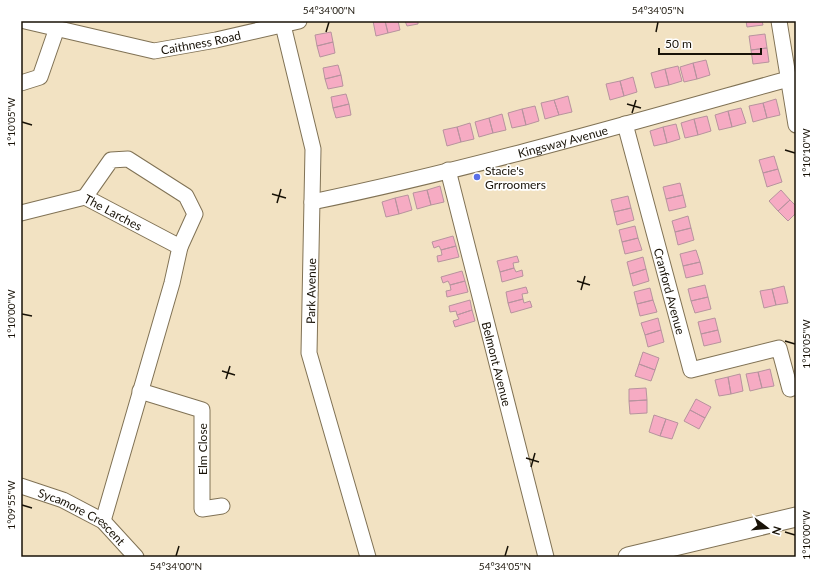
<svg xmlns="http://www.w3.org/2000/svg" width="817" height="578" font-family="Lato,sans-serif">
  <rect width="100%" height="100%" fill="#f2e2c2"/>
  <path fill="#f6abc3" stroke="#b7939e" d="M373,21H385L388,33L376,36Z
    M385,21H398L400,30L388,33Z
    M405,21H418V24L407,26Z
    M746,21H762L763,25L747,27Z
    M331,32L333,42L317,46L315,35Z
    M765,34L767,48L751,50L749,36Z
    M333,42L335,53L320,57L317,46Z
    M767,48L769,62L753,64L751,50Z
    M706,60L710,75L697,79L693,63Z
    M693,63L697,79L684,82L680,67Z
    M338,65L341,75L325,79L323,68Z
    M678,66L682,81L669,85L665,69Z
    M665,69L669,85L655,88L651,73Z
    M341,75L343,86L328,89L325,79Z
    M633,77L637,92L624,96L620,81Z
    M620,81L624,96L610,100L606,84Z
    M346,94L349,104L333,108L331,97Z
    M568,96L572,112L559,115L554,100Z
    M776,99L780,115L767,118L763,103Z
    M554,100L559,115L545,119L541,103Z
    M763,103L767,118L753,122L749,106Z
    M349,104L351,115L336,118L333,108Z
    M535,106L539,121L526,125L522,109Z
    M741,108L746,123L732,127L728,111Z
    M522,109L526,125L512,128L508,113Z
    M728,111L732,127L719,130L715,115Z
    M502,114L506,130L493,133L489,118Z
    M707,116L711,131L698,135L694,119Z
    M489,118L493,133L479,137L475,122Z
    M694,119L698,135L685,138L681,123Z
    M470,123L474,139L461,142L457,127Z
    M676,124L680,139L667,143L663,127Z
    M457,127L461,142L447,146L443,130Z
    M663,127L667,143L654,146L650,131Z
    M774,156L778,169L763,173L759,160Z
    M778,169L782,182L767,187L763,173Z
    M680,183L683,195L666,199L663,187Z
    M440,186L444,202L431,205L427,190Z
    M427,190L431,205L417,209L413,193Z
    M781,190L790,200L778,211L769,201Z
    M408,195L412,210L399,214L395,198Z
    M683,195L686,207L669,211L666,199Z
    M628,196L631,208L614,212L611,200Z
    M395,198L399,214L386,217L382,202Z
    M790,200L796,206V213L788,221L778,211Z
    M631,208L634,220L617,225L614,212Z
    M688,216L691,228L675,232L672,221Z
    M635,226L638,238L622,242L619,230Z
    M691,228L694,240L678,245L675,232Z
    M453,236L456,246L441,250L439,246L434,248L432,242Z
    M638,238L642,250L625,254L622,242Z
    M456,246L459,257L438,262L437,256L442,255L441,250Z
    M696,250L700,262L683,266L680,254Z
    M517,256L519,262L513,263L514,268L500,272L497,261Z
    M643,257L646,269L630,274L627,262Z
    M700,262L703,274L686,278L683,266Z
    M514,268L516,272L522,270L523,276L502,282L500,272Z
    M646,269L649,281L633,286L630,274Z
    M462,271L465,281L450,285L448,281L443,283L441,277Z
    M465,281L468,292L447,297L446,291L451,290L450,285Z
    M705,285L708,297L691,301L688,289Z
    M784,286L788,303L776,305L772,289Z
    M526,287L528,293L522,294L523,299L508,303L506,292Z
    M650,288L653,300L637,304L634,292Z
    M772,289L776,305L764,308L760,291Z
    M708,297L711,309L695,313L691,301Z
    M523,299L524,303L530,301L532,307L511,313L508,303Z
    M470,300L472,310L457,315L456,311L450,312L449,306Z
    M653,300L657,312L640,316L637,304Z
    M472,310L475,321L455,327L453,321L459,319L457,315Z
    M658,318L661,330L645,335L641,323Z
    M715,318L718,330L701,334L698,322Z
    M661,330L664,342L648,347L645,335Z
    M718,330L721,342L704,346L701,334Z
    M643,352L659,358L655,370L639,364Z
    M639,364L655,370L651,381L635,376Z
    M770,369L774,386L762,388L758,372Z
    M758,372L762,388L750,391L746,374Z
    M740,374L743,391L731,394L728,377Z
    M728,377L731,394L719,396L715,380Z
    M646,388L647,400L629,401V389Z
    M696,399L711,407L705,418L690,410Z
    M647,400V413L630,414L629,401Z
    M690,410L705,418L699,429L684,421Z
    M654,415L666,419L660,436L649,432Z
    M666,419L678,423L672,439L660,436Z"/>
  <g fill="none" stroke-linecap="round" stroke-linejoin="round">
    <g stroke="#807255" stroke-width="17">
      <g id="minor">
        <path id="s1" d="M25,21L154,51L216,40L299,21"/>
        <path d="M282,21L313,149L309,353L368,557"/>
        <path d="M779,21L796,125"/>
        <path d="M21,83L40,77L57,28"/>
        <path id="s2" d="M625,124L691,370L779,348L790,389L796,387"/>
        <path id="s3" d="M448,170L546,557"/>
        <path id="s4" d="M85,197L180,247L172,283L103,521"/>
        <path d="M85,197L111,160L128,159L186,196L195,214L180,247"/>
        <path id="s5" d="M312,202C472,169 630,123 788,79"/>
        <path d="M21,213L85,197"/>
        <path d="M140,391L202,410V509L222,506"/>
        <path id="s6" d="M21,486L63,500L103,521L136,557"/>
      </g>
    </g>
    <g stroke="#807255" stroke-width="21">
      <path id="tertiary" d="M628,557L796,517"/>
    </g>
    <use href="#minor" stroke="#fff" stroke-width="15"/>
    <use href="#tertiary" stroke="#fff" stroke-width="19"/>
  </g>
  <path fill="none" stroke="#181207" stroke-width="1.5" d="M326,32L329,22M656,32L658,22M627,104L641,108M632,113L636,100M22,122L32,125M785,150L795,153M272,194L286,198M277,203L281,189M577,281L590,285M581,290L585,276M22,314L32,316M785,341L795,344M222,371L235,375M226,379L230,366M526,458L539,462M531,467L535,453M22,505L32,508M785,532L795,535M176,556L179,546M505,556L508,546"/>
  <circle fill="#5b70e7" stroke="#fff" stroke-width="1.5" cx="477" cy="177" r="4"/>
  <g text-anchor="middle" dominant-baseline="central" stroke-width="3.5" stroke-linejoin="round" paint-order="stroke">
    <g font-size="12" fill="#181207" stroke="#fff">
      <text stroke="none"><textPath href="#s1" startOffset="180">Caithness Road</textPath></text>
      <text stroke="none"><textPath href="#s5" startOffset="258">Kingsway Avenue</textPath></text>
      <text stroke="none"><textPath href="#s4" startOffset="32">The Larches</textPath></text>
      <text transform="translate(311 291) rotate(-89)">Park Avenue</text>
      <text stroke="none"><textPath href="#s2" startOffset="173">Cranford Avenue</textPath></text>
      <text stroke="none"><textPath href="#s3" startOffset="200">Belmont Avenue</textPath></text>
      <text transform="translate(202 449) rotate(-90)">Elm Close</text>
      <text stroke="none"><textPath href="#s6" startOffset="69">Sycamore Crescent</textPath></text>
    </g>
    <g font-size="12" fill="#181207" stroke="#fff" text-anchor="start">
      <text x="485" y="170">Stacie's<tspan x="485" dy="14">Grrroomers</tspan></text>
    </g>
  </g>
  <rect width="817" height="578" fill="none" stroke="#ffffff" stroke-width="44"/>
  <g transform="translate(767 528) rotate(106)" stroke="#ffffff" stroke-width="3" paint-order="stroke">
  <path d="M0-3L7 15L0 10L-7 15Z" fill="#181207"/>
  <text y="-6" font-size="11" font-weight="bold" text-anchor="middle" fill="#181207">N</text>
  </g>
  <path d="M659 48v6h102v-6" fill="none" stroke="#181207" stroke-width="2"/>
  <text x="665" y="48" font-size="12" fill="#181207" stroke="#ffffff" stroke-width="3" paint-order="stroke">50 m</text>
  <rect x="22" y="22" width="773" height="534" fill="none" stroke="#181207" stroke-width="1.5"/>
  <g font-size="10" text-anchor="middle" fill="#181207">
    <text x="329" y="14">54°34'00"N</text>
    <text x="658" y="14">54°34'05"N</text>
    <text transform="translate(11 122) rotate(-90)" y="4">1°10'05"W</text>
    <text transform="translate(806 153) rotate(-90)" y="4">1°10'10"W</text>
    <text transform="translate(11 314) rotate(-90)" y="4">1°10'00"W</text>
    <text transform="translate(806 344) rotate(-90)" y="4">1°10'05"W</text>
    <text transform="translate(11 505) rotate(-90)" y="4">1°09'55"W</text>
    <text transform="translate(806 535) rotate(-90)" y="4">1°10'00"W</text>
    <text x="176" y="570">54°34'00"N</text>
    <text x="505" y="570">54°34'05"N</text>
  </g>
</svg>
